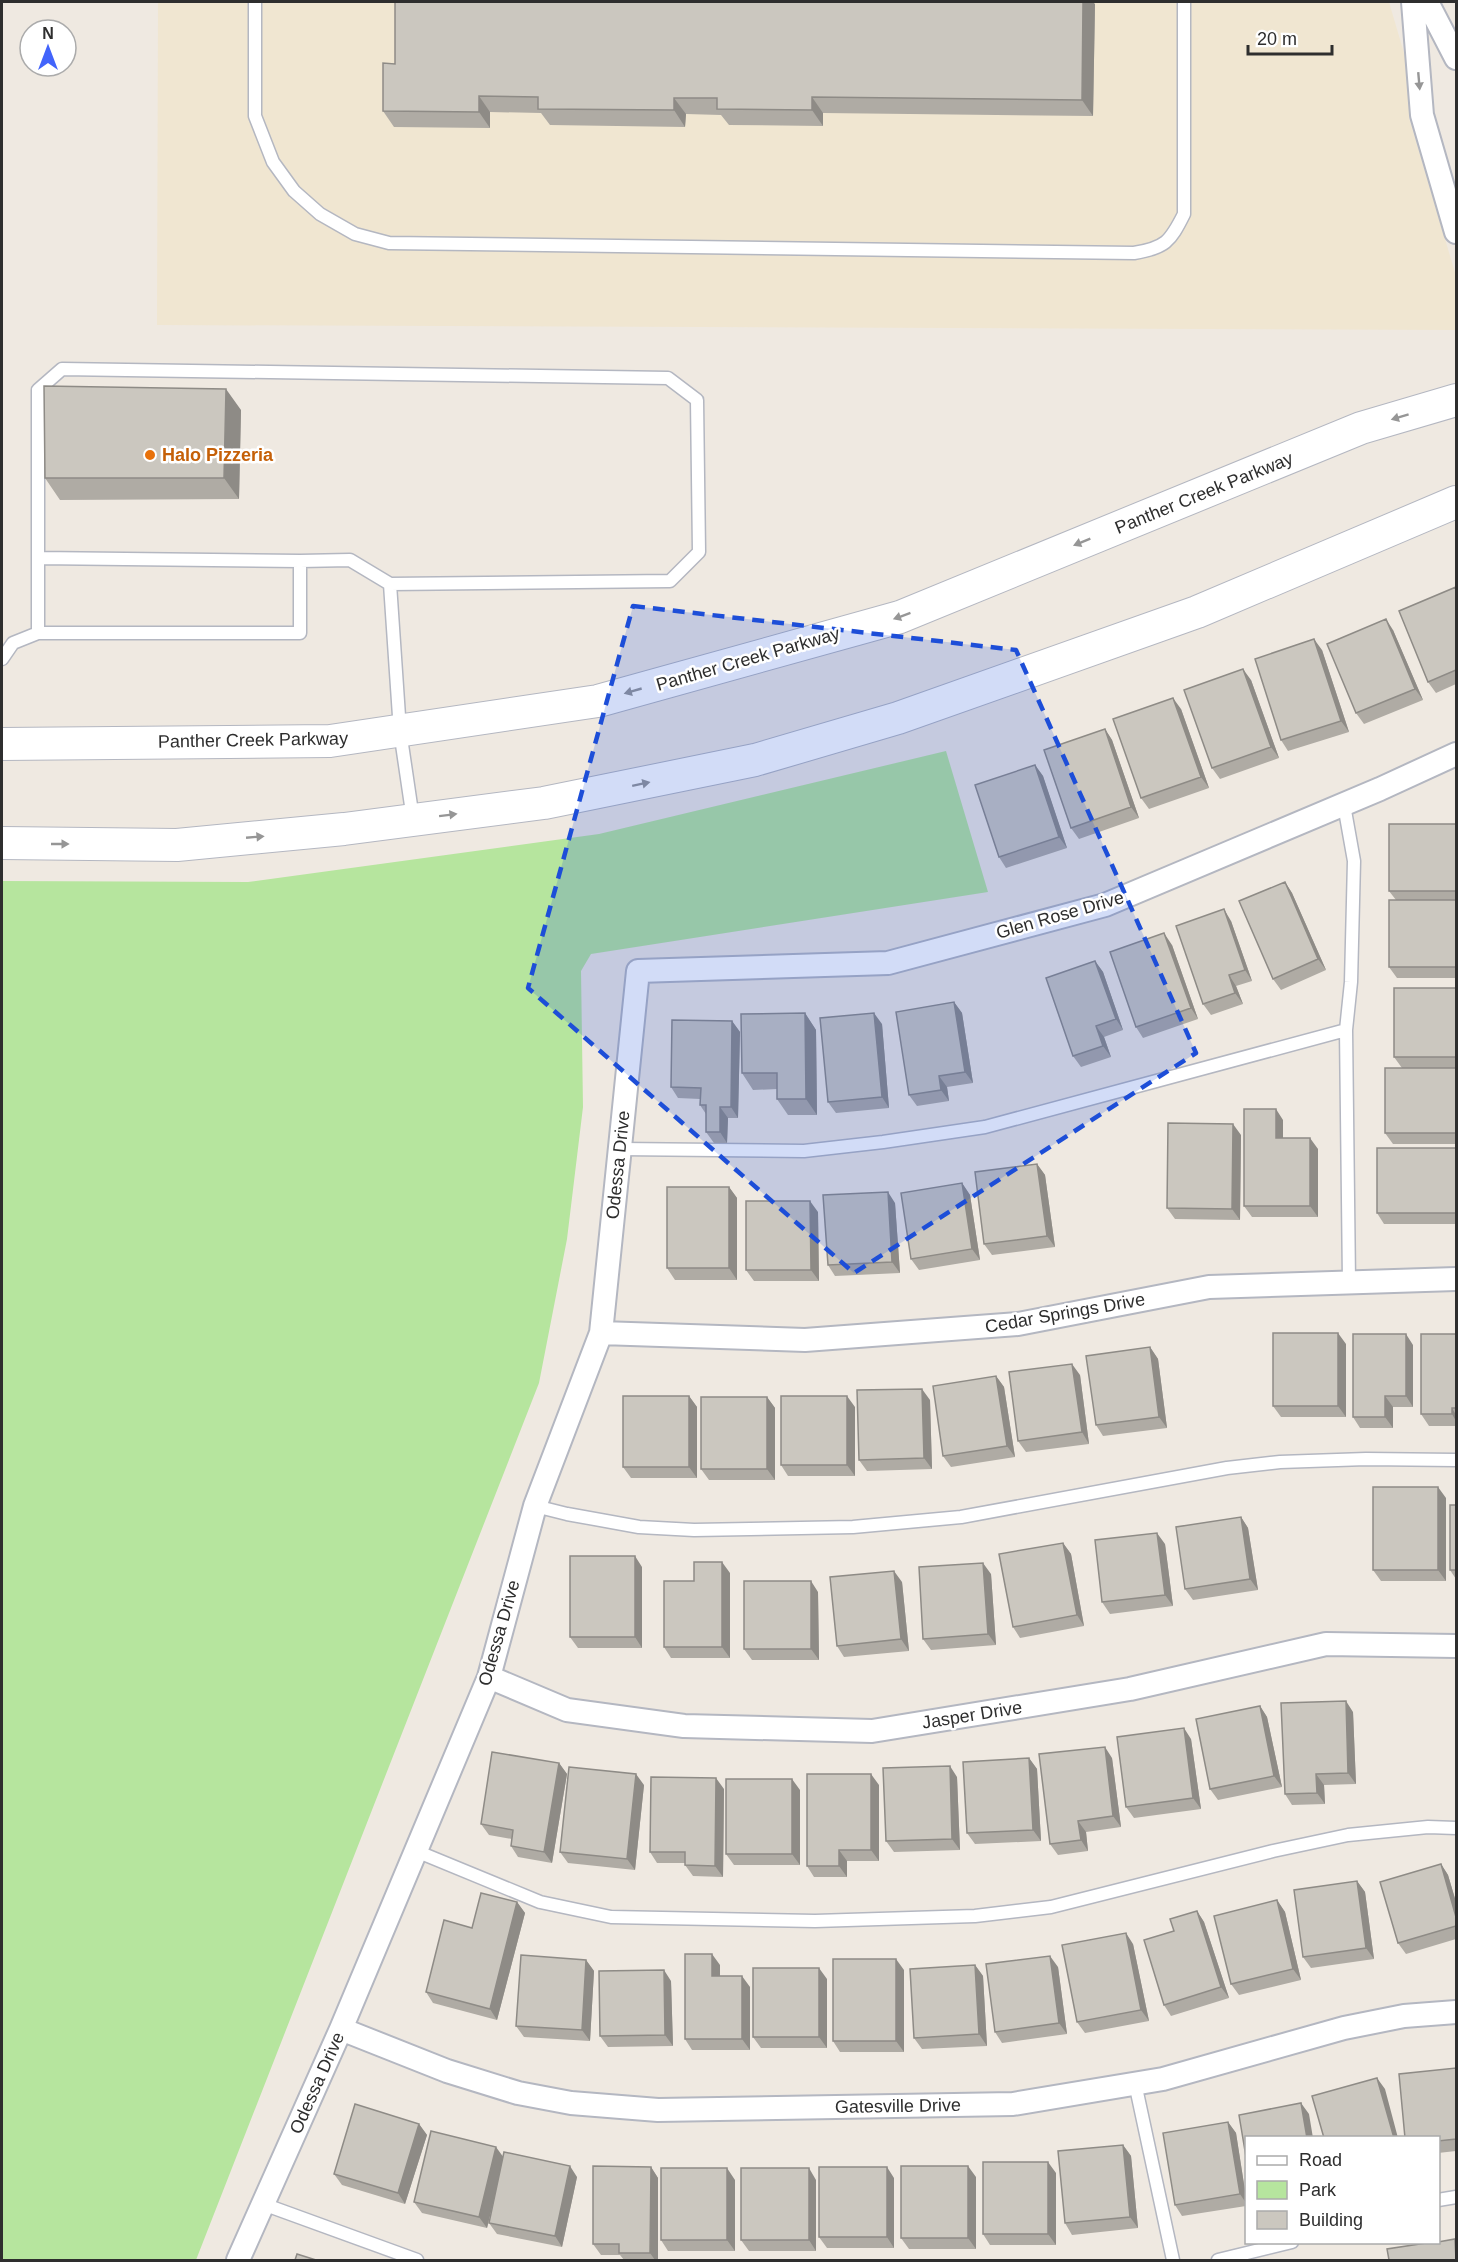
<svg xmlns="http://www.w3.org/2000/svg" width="1458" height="2262" font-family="Arial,sans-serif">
  <rect width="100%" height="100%" fill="#efe9e1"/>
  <path fill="#f0e6d1" d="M158,2H1389L1409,70V118L1456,276V330L157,325Z"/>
  <path fill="#b6e59e" d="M946,751L988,892L591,954L581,971L583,1107L567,1239L539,1383L196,2260H2V881L248,882L599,834Z"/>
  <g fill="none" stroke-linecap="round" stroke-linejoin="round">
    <g stroke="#b4b7c1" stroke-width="15">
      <path id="service" d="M255,2V116L273,162L294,191L320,214L355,234L389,243L1134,253C1165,248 1170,242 1184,214V2
        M38,558L300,561
        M38,633H300V561L350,560L390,584
        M2,659L13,643L38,633V390L62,369L668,378L697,400L699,552L670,581L390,584L400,731L413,819
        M1344,805L1354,861L1351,982L1346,1030L1349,1282
        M620,1149L804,1151L883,1142L985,1127L1346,1030
        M535,1506L567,1514L639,1527L694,1530L853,1527L961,1517L1227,1468L1280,1462L1366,1459L1456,1460
        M416,1851L540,1902L611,1917L815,1921L975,1916L1051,1907L1273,1851L1348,1835L1428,1827L1456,1828
        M1135,2083L1173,2260
        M1438,2200L1456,2197
        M263,2204L417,2260
        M1218,2260L1292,2242"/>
    </g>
    <g stroke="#b4b7c1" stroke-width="26">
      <path id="minor" d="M1413,2L1422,115L1456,232
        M1427,2L1456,58
        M601,1333L805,1340L1018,1324L1209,1287L1456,1279
        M489,1677L567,1710L684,1726L872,1731L1130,1689L1326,1644L1456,1646
        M341,2029L447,2071L518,2093L571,2103L658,2110L1013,2104L1163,2079L1344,2028L1404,2016L1456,2012
        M238,2260L341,2029L489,1677L535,1506L601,1333L638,971L888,963L1105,905L1380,789L1456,754"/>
    </g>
    <g stroke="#b4b7c1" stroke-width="34">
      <path id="secondary" d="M2,744L330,741L598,701L900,617L1361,428L1456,400
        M2,843L177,845L344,829L544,803L755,760L898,718L1197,612L1456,502"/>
    </g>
    <use href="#service" stroke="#fff" stroke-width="12"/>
    <use href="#minor" stroke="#fff" stroke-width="22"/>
    <use href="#secondary" stroke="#fff" stroke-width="32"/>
  </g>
  <path fill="#afaba4" d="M1095,4L1093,116L823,113V126L729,125L721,115L686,114L685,127L550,125L541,113L490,112V128L394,127L383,111L395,64Z
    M241,410L239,499L60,500L45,478Z
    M1456,587V684L1436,693L1428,682Z
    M1393,630L1423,700L1364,724L1356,713Z
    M1322,650L1349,732L1288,751L1281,740Z
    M1251,680L1279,758L1220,779L1212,768Z
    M1181,709L1209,788L1149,809L1141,798Z
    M1105,729L1112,740L1139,818L1079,839L1071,828Z
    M1035,765L1043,776L1067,848L1006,868L999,857Z
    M1456,824V978H1397L1389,967L1396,900L1389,891Z
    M1285,882L1292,893L1326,970L1281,990L1273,979Z
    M1231,921L1252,981L1236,986L1243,1004L1211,1015L1203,1004Z
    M1172,945L1198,1019L1143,1038L1136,1027Z
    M1095,961L1103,972L1123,1030L1104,1037L1111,1057L1081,1067L1073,1056Z
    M1456,988V1068H1402L1394,1057Z
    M954,1002L962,1013L973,1083L947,1087L949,1101L917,1106L909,1095Z
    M805,1013L816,1030L817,1115H788L777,1099V1089L753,1090L742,1073Z
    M732,1021L740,1032L738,1118H728L727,1143H714L706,1132V1114L700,1105V1099L678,1098L671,1087Z
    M882,1024L889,1108L836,1113L828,1102Z
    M1456,1068V1144H1393L1385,1133Z
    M1283,1120V1138L1318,1149V1217H1252L1244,1206Z
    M1241,1135L1240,1220L1175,1219L1167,1208Z
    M1456,1148V1224H1384L1377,1213Z
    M1037,1164L1045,1175L1055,1247L992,1255L984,1244Z
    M962,1183L970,1195L980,1260L919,1270L911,1259Z
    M729,1187L737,1198V1280H675L667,1268Z
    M895,1203L900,1273L835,1276L828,1265Z
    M818,1212L819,1281H754L746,1270Z
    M1456,1334V1426H1429L1421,1414Z
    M1346,1344V1417H1281L1273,1406Z
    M1413,1345V1407H1393V1428H1360L1353,1417Z
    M1150,1347L1158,1359L1167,1428L1103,1436L1096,1425Z
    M1080,1375L1089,1444L1026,1452L1018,1441Z
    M996,1376L1004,1387L1015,1457L951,1467L943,1456Z
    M689,1396L697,1407V1478H631L623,1467Z
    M767,1397L775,1408V1480H709L701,1469Z
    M930,1400L932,1469L867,1471L859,1460Z
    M855,1407V1476H788L781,1465Z
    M1446,1498V1581H1381L1373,1570Z
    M1456,1505V1579L1450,1570Z
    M1241,1517L1248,1528L1258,1590L1193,1600L1185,1589Z
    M1063,1543L1071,1554L1084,1626L1020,1638L1013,1627Z
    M1165,1544L1173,1606L1110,1614L1102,1602Z
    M642,1567V1648H578L570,1637Z
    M730,1573V1658H671L664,1647L694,1581Z
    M991,1574L996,1645L931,1650L923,1639Z
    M902,1582L909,1651L844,1657L837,1646Z
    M818,1592L819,1660H752L744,1649Z
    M1260,1706L1267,1717L1282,1787L1218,1800L1210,1789Z
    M1353,1712L1356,1784L1324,1785L1325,1804L1292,1805L1285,1794Z
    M1191,1739L1201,1809L1134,1818L1126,1807Z
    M1029,1758L1037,1769L1041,1841L975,1844L967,1833Z
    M1112,1758L1121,1827L1086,1832L1088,1851L1058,1855L1050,1844Z
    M559,1763L567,1774L552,1863L518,1857L511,1846L512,1839L489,1835L481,1824Z
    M957,1777L960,1850L894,1852L886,1841Z
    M644,1785L635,1870L568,1863L560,1852Z
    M879,1785V1861H847V1877H814L807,1866Z
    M724,1789L723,1877L693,1876L685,1865V1863H657L650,1852Z
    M800,1790V1865H734L726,1854Z
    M1441,1864L1448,1875L1456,1902V1939L1406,1954L1398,1943Z
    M1357,1881L1365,1892L1374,1959L1311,1968L1303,1957Z
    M1277,1900L1285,1912L1301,1980L1239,1995L1231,1984Z
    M517,1902L525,1913L497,2020L433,2003L426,1992L472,1928Z
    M1197,1911L1204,1922L1229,1998L1171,2016L1164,2005L1174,1931Z
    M1133,1944L1149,2021L1085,2033L1077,2022Z
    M586,1960L594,1971L590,2041L524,2037L516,2026Z
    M720,1965V1976L750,1987V2050H692L685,2039Z
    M975,1965L983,1976L987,2046L922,2049L914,2038Z
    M1058,1967L1067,2034L1002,2043L995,2032Z
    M904,1970V2052H840L833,2041Z
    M827,1979V2048H761L753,2037Z
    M671,1981L673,2046L608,2047L600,2036Z
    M1456,2068V2151L1438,2153V2138Z
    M1228,2122L1236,2133L1246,2197V2206L1182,2216L1175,2205Z
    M419,2124L427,2135L405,2204L342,2185L334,2174Z
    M1123,2145L1131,2156L1138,2228L1072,2235L1065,2223Z
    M503,2157L577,2177L562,2247L497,2234L489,2223L496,2190L487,2228L422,2213L414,2202Z
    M651,2167L658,2178V2260H624L620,2255H601L593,2244Z
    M1056,2173V2245H990L983,2234Z
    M976,2177V2249H909L901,2238Z
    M894,2178V2248H827L819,2237Z
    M735,2180V2251H668L661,2240Z
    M816,2180V2251H749L741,2240Z"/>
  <path fill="#8e8b86" d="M1083,2H1093L1095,4L1093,116L1082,100Z
    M479,96L490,112V128L479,112Z
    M812,97L823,113V126L812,110Z
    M674,98L686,114L685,127L674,110Z
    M226,389L241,410L239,499L224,478Z
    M1386,619L1393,630L1423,700L1415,689Z
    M1314,639L1322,650L1349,732L1341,721Z
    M1243,669L1251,680L1279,758L1271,747Z
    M1173,698L1181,709L1209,788L1201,777Z
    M1105,729L1112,740L1139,818L1131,807Z
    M1035,765L1043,776L1067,848L1059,837Z
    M1285,882L1292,893L1326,970L1318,959Z
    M1224,909L1231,921L1252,981L1245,970Z
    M1164,933L1172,945L1198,1019L1191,1008Z
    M1095,961L1103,972L1123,1030L1116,1019Z
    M1229,975L1236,986L1243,1004L1235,993Z
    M954,1002L962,1013L973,1083L965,1072Z
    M805,1013L816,1030L817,1115L806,1099Z
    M874,1013L882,1024L889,1108L882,1097Z
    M732,1021L740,1032L738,1118L731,1107Z
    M1096,1026L1104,1037L1111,1057L1103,1046Z
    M939,1076L947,1087L949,1101L941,1090Z
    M720,1107L728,1118L727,1143L720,1132Z
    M1276,1109L1283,1120V1149L1276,1138Z
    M1233,1124L1241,1135L1240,1220L1232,1209Z
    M1310,1138L1318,1149V1217L1310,1206Z
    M1037,1164L1045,1175L1055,1247L1047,1236Z
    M962,1183L970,1195L980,1260L972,1249Z
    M729,1187L737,1198V1280L729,1268Z
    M888,1192L895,1203L900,1273L892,1262Z
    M810,1201L818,1212L819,1281L811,1270Z
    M1338,1333L1346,1344V1417L1338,1406Z
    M1406,1334L1413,1345V1407L1406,1396Z
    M1150,1347L1158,1359L1167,1428L1159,1417Z
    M1072,1364L1080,1375L1089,1444L1082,1432Z
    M996,1376L1004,1387L1015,1457L1007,1446Z
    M922,1389L930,1400L932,1469L924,1458Z
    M689,1396L697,1407V1478L689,1467Z
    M847,1396L855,1407V1476L847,1465Z
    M1385,1396L1393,1407V1428L1385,1417Z
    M767,1397L775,1408V1480L767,1469Z
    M1452,1408L1456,1415V1421L1452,1414Z
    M1438,1487L1446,1498V1581L1438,1570Z
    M1241,1517L1248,1528L1258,1590L1250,1579Z
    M1157,1533L1165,1544L1173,1606L1165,1595Z
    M1063,1543L1071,1554L1084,1626L1077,1615Z
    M635,1556L642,1567V1648L635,1637Z
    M722,1562L730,1573V1658L722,1647Z
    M983,1563L991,1574L996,1645L988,1634Z
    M894,1571L902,1582L909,1651L901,1639Z
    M811,1581L818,1592L819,1660L811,1649Z
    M1346,1701L1353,1712L1356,1784L1348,1773Z
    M1260,1706L1267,1717L1282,1787L1274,1776Z
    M1184,1728L1191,1739L1201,1809L1193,1798Z
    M1105,1747L1112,1758L1121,1827L1113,1816Z
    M1029,1758L1037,1769L1041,1841L1033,1830Z
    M559,1763L567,1774L552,1863L544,1852Z
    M950,1766L957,1777L960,1850L952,1839Z
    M636,1774L644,1785L635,1870L627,1859Z
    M871,1774L879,1785V1861L871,1850Z
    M1316,1774L1324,1785L1325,1804L1317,1793Z
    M716,1778L724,1789L723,1877L715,1866Z
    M792,1779L800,1790V1865L792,1854Z
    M1078,1821L1086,1832L1088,1851L1081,1840Z
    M839,1850L847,1861V1877L839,1866Z
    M1441,1864L1448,1875L1456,1902V1917Z
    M1357,1881L1365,1892L1374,1959L1366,1948Z
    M1277,1900L1285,1912L1301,1980L1293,1969Z
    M517,1902L525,1913L497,2020L490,2009Z
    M1197,1911L1204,1922L1229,1998L1221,1987Z
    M1126,1933L1133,1944L1149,2021L1141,2010Z
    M712,1954L720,1965V1987L712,1976Z
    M1050,1956L1058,1967L1067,2034L1059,2023Z
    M896,1959L904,1970V2052L896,2041Z
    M586,1960L594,1971L590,2041L582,2030Z
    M975,1965L983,1976L987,2046L979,2034Z
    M819,1968L827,1979V2048L819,2037Z
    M664,1970L671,1981L673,2046L665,2035Z
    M742,1976L750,1987V2050L742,2039Z
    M1377,2078L1385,2089L1398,2138H1394Z
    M1301,2103L1309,2114L1313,2138H1307Z
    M1228,2122L1236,2133L1246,2197V2203L1240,2194Z
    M419,2124L427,2135L405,2204L398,2193Z
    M1123,2145L1131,2156L1138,2228L1130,2217Z
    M496,2147L504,2158L487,2228L479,2217Z
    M1048,2162L1056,2173V2245L1048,2234Z
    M570,2166L577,2177L562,2247L555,2236Z
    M968,2166L976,2177V2249L968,2238Z
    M651,2167L658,2178V2260H655L650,2253Z
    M887,2167L894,2178V2248L887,2237Z
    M727,2168L735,2180V2251L727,2240Z
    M809,2168L816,2180V2251L809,2240Z"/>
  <path fill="#cbc7bf" stroke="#8e8b86" stroke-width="1.5" d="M395,2H1083L1082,100L812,97V110L717,109V98H674V110L538,109V97L479,96V112L383,111V63L395,64Z
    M44,386L226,389L224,478H45Z
    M1456,587V670L1428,682L1399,611Z
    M1386,619L1415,689L1356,713L1327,644Z
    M1314,639L1341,721L1281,740L1255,659Z
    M1243,669L1271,747L1212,768L1184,690Z
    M1173,698L1201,777L1141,798L1113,719Z
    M1105,729L1131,807L1071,828L1044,750Z
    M1035,765L1059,837L999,857L975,785Z
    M1389,824H1456V891H1389Z
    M1285,882L1318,959L1273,979L1239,901Z
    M1389,900H1456V967H1389Z
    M1224,909L1245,970L1229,975L1235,993L1203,1004L1176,926Z
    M1164,933L1191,1008L1136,1027L1110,952Z
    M1095,961L1116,1019L1096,1026L1103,1046L1073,1056L1046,978Z
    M1394,988H1456V1057H1394Z
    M954,1002L965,1072L939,1076L941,1090L909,1095L896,1012Z
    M805,1013L806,1099H777V1073H742L741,1014Z
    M874,1013L882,1097L828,1102L820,1018Z
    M672,1020L732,1021L731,1107H720V1132H706V1105H700L701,1088L671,1087Z
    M1385,1068H1456V1133H1385Z
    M1244,1109H1276V1138H1310V1206H1244Z
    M1168,1123L1233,1124L1232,1209L1167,1208Z
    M1377,1148H1456V1213H1377Z
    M1037,1164L1047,1236L984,1244L975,1172Z
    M962,1183L972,1249L911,1259L901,1193Z
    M667,1187H729V1268H667Z
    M888,1192L892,1262L828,1265L823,1195Z
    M746,1201H810L811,1270H746Z
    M1273,1333H1338V1406H1273Z
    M1353,1334H1406V1396H1385V1417H1353Z
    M1421,1334H1456V1408H1452V1414H1421Z
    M1150,1347L1159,1417L1096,1425L1086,1356Z
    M1072,1364L1082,1432L1018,1441L1009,1372Z
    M996,1376L1007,1446L943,1456L933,1386Z
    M922,1389L924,1458L859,1460L857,1390Z
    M623,1396H689V1467H623Z
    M781,1396H847V1465H781Z
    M701,1397H767V1469H701Z
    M1373,1487H1438V1570H1373Z
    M1450,1505H1456V1570H1450Z
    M1241,1517L1250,1579L1185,1589L1176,1527Z
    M1157,1533L1165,1595L1102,1602L1095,1540Z
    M1063,1543L1077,1615L1013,1627L999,1554Z
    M570,1556H635V1637H570Z
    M694,1562H722V1647H664V1581H694Z
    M983,1563L988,1634L923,1639L919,1567Z
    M894,1571L901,1639L837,1646L830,1577Z
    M744,1581H811V1649H744Z
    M1346,1701L1348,1773L1316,1774L1317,1793L1285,1794L1281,1703Z
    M1260,1706L1274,1776L1210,1789L1196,1719Z
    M1184,1728L1193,1798L1126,1807L1117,1737Z
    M1105,1747L1113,1816L1078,1821L1081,1840L1050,1844L1039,1754Z
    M492,1752L559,1763L544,1852L511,1846L513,1830L481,1824Z
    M1029,1758L1033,1830L967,1833L963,1762Z
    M950,1766L952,1839L886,1841L883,1768Z
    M569,1767L636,1774L627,1859L560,1852Z
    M807,1774H871V1850H839V1866H807Z
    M651,1777L716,1778L715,1866L685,1865V1852H650Z
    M726,1779H792V1854H726Z
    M1441,1864L1456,1917V1926L1398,1943L1380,1882Z
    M1357,1881L1366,1948L1303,1957L1294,1890Z
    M481,1893L517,1902L490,2009L426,1992L444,1920L472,1928Z
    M1277,1900L1293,1969L1231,1984L1214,1916Z
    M1197,1911L1221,1987L1164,2005L1144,1940L1174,1931L1170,1919Z
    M1126,1933L1141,2010L1077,2022L1062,1945Z
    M685,1954H712V1976H742V2039H685Z
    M521,1955L586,1960L582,2030L516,2026Z
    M1050,1956L1059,2023L995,2032L986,1964Z
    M833,1959H896V2041H833Z
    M975,1965L979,2034L914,2038L910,1969Z
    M753,1968H819V2037H753Z
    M664,1970L665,2035L600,2036L599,1971Z
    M1456,2068V2139L1438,2141V2138H1405L1399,2074Z
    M1377,2078L1394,2138H1324L1312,2096Z
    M1301,2103L1307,2138H1246V2157L1239,2115Z
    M355,2104L419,2124L398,2193L334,2174Z
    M1228,2122L1240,2194L1175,2205L1163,2133Z
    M431,2131L496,2147L479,2217L414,2202Z
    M1123,2145L1130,2217L1065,2223L1058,2151Z
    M504,2152L570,2166L555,2236L489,2223Z
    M983,2162H1048V2234H983Z
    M593,2166L651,2167L650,2253H619V2244H593Z
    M901,2166H968V2238H901Z
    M819,2167H887V2237H819Z
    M661,2168H727V2240H661Z
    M741,2168H809V2240H741Z
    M1455,2239L1456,2260H1389L1387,2249L1433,2242H1438Z
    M297,2254L316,2260H295Z"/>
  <defs><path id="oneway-solid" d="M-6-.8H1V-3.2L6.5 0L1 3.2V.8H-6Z" transform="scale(1.5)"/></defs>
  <g fill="#969696">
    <use href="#oneway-solid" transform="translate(1419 81) rotate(85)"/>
    <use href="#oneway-solid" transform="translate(1400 417) rotate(163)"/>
    <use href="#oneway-solid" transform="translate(1082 542) rotate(158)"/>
    <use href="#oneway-solid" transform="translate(902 616) rotate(160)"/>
    <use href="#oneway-solid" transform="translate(633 691) rotate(164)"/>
    <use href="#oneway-solid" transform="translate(641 784) rotate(-12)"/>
    <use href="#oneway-solid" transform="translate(448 815) rotate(-7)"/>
    <use href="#oneway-solid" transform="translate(255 837) rotate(-5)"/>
    <use href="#oneway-solid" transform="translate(60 844)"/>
  </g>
  <path fill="#1d4ed8" fill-opacity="0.2" stroke="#1d4ed8" stroke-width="4.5" stroke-dasharray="12 8" stroke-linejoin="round" d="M633,606L1016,650L1196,1053L854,1273L528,988Z"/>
  <circle fill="#e8710a" stroke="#fff" stroke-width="2" cx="150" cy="455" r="6"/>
  <g text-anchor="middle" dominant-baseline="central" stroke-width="5" stroke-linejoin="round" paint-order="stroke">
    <g font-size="18" font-weight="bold" fill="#c56008" stroke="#fff" text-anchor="start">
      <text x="162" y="455">Halo Pizzeria</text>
    </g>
    <g font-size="18" fill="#2e2e2e" stroke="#fff">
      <text transform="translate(1204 493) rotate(-22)">Panther Creek Parkway</text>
      <text transform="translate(748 659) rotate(-16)">Panther Creek Parkway</text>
      <text transform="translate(253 740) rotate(-1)">Panther Creek Parkway</text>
      <text transform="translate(1060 915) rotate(-16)">Glen Rose Drive</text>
      <text transform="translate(618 1165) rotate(-84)">Odessa Drive</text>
      <text transform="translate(1065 1313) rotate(-10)">Cedar Springs Drive</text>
      <text transform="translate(499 1633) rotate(-74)">Odessa Drive</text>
      <text transform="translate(972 1715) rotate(-9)">Jasper Drive</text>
      <text transform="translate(317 2083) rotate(-66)">Odessa Drive</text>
      <text transform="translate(898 2106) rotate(-1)">Gatesville Drive</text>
    </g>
  </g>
  <rect width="1458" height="2262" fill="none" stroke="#2e2e2e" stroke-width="6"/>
  <rect x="1245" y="2136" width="195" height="108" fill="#ffffff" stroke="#ababab" stroke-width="1.5"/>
  <rect x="1257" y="2156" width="30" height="9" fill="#ffffff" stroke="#ababab" stroke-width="1.5"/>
  <text x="1299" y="2166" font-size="18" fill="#2e2e2e">Road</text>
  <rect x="1257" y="2181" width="30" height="18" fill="#b6e59e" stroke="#ababab" stroke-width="1.5"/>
  <text x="1299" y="2196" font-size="18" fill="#2e2e2e">Park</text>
  <rect x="1257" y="2211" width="30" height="18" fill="#cbc7bf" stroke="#ababab" stroke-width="1.5"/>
  <text x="1299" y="2226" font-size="18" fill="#2e2e2e">Building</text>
  <g transform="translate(48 48)"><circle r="28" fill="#ffffff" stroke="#ababab" stroke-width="1.5"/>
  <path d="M0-4.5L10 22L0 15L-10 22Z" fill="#4264fb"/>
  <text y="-9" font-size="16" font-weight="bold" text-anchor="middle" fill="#2e2e2e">N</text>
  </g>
  <path d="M1248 45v9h84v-9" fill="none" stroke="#2e2e2e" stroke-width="3"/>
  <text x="1257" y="45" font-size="18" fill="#2e2e2e" stroke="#ffffff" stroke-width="4.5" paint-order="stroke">20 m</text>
</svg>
